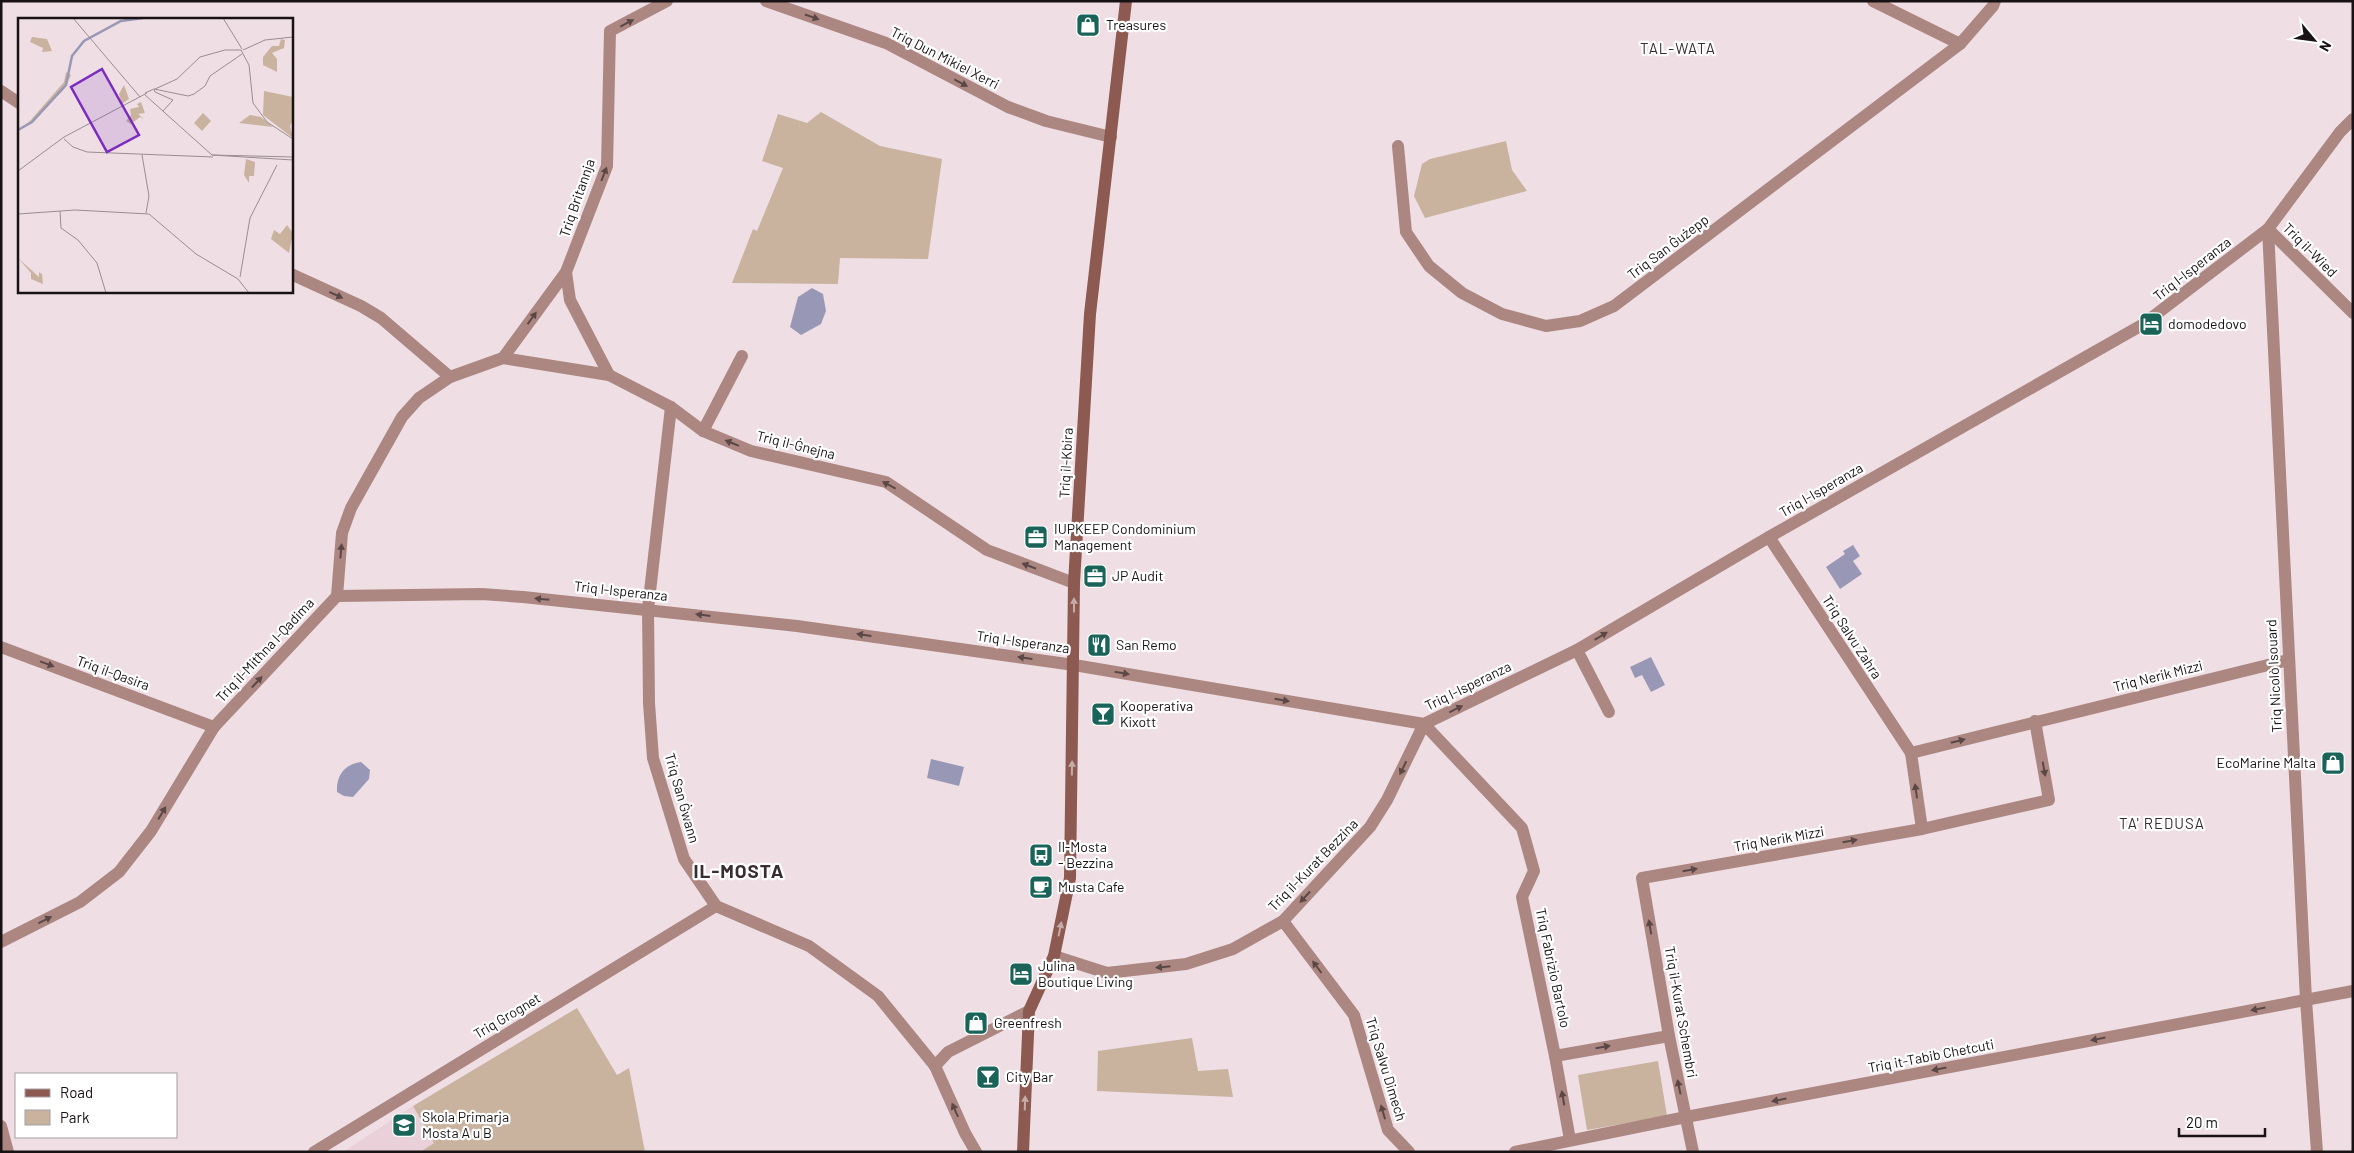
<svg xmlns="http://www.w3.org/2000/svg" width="2354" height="1153" viewBox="0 0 2354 1153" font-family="Barlow,sans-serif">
	<rect width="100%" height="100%" fill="#efdfe5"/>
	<polygon fill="#e9d0d9" points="413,1106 434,1143 420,1152 343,1152"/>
	<g fill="#c9b29e">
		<polygon points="821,112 880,146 942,159 928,259 840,258 838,284 732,283 753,229 757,231 783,168 762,161 778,114 807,123"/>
		<polygon points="1506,141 1512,170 1527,191 1425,218 1414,196 1422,164 1430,159"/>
		<polygon points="577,1008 617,1075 629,1068 645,1152 420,1152 434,1143 413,1106"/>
		<polygon points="1192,1038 1198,1071 1228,1069 1233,1097 1097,1091 1098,1051"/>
		<polygon points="1658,1061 1667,1116 1587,1130 1578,1075"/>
	</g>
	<g fill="#9898b6">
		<polygon points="812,288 823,294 826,311 821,324 801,335 790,327 798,297"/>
		<polygon points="1853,545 1860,556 1853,561 1862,574 1840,589 1826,567 1845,554 1843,551"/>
		<polygon points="1651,657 1665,685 1651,692 1642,675 1635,678 1630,667"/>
		<polygon points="931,759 964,767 959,786 927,778"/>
		<path d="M361 762 370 770 369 779 353 797 344 796 337 792C336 775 345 764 361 762Z"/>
	</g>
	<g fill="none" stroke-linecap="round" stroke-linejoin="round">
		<g stroke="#ac8781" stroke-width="12">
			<polyline points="766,1 886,43 1008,107 1046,121 1111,137"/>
			<polyline points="1873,1 1960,44"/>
			<polyline points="1,91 19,103"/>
			<polyline points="1398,146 1406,232 1429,266 1462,293 1502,314 1546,326 1580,321 1614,306 1960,44 1993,6 1995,1"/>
			<polyline points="2268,229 2306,1000 2317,1152"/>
			<polyline points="2268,229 2353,313"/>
			<polyline points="566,272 570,300 609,375"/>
			<polyline points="291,274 361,306 381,318 450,377"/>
			<polyline points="503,358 566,272 607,166 610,31 667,1"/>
			<polyline points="671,407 648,609 649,703 653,758 684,859 716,906 809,946 878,996 935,1066 965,1133 976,1152"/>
			<polyline points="703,431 742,356"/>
			<polyline points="1769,537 1911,753 1922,829"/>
			<polyline points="337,596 482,594 523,597 797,626 1074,665 1424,724 1577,650 1769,537 2142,325 2268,229 2340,132 2353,119"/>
			<polyline points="1,647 214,727"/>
			<polyline points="1577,650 1609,712"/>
			<polyline points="1911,753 2288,660"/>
			<polyline points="1283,921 1354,1015 1388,1130 1409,1152"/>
			<polyline points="1,942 80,902 119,872 151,831 214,727 337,596 342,533 351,508 402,417 419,398 450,377 503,358 609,375 671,407 703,431 751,451 886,482 987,550 1074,583"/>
			<polyline points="1054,956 1107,973 1186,964 1233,949 1283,921 1370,827 1387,800 1424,724 1522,828 1534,871 1522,897 1555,1056 1570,1140"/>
			<polyline points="1555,1056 1669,1036"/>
			<polyline points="935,1066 948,1052 1029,1011"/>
			<polyline points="1,1126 8,1152"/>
			<polyline points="314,1152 716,906"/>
			<polyline points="1515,1152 1686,1117 2353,991"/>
			<polyline points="1693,1152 1669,1036 1642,878 1922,829 2049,800 2035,721"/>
		</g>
		<polyline stroke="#8d5a52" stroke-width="12" points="1023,1152 1029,1011 1054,956 1070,878 1074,583 1090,314 1126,1"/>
	</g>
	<defs><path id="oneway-solid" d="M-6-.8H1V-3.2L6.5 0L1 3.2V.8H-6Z" transform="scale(1.25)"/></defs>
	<g fill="#5b4745">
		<use href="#oneway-solid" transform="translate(812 17) rotate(19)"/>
		<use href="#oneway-solid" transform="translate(627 23) rotate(-28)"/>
		<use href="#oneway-solid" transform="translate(961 83) rotate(28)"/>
		<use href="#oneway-solid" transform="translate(604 174) rotate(-69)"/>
		<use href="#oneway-solid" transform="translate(336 295) rotate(25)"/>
		<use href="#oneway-solid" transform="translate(532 318) rotate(-54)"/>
		<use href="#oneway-solid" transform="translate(732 443) rotate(-158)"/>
		<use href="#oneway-solid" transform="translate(889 485) rotate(-152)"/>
		<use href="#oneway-solid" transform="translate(341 551) rotate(-85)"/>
		<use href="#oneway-solid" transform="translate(1029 566) rotate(-159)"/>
		<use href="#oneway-solid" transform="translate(542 599) rotate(-175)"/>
		<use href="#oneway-solid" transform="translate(703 615) rotate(-173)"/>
		<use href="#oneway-solid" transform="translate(864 635) rotate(-172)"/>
		<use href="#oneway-solid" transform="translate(1601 636) rotate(-31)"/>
		<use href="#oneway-solid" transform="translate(1025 658) rotate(-172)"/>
		<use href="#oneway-solid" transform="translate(47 664) rotate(20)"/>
		<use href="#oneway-solid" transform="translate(1122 673) rotate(10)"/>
		<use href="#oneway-solid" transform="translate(257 682) rotate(-47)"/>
		<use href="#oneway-solid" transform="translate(1282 700) rotate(10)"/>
		<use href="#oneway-solid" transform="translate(1456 709) rotate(-26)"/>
		<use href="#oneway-solid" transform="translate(1958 741) rotate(-14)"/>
		<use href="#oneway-solid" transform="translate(1403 768) rotate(116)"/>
		<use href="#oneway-solid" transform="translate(2044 769) rotate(80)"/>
		<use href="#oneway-solid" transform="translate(1916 791) rotate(-98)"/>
		<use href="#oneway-solid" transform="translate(162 813) rotate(-59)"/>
		<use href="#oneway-solid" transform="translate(1850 841) rotate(-10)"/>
		<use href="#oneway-solid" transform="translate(1690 870) rotate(-10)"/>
		<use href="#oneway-solid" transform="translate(1305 897) rotate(133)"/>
		<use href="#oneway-solid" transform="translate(45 920) rotate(-27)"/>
		<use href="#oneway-solid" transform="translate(1650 927) rotate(-99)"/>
		<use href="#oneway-solid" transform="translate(1163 967) rotate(174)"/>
		<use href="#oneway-solid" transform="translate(1317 967) rotate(-127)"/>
		<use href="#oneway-solid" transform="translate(2258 1009) rotate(169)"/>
		<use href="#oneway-solid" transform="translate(2098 1039) rotate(169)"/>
		<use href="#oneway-solid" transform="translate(1603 1047) rotate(-10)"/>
		<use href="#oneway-solid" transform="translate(1939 1069) rotate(169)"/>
		<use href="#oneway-solid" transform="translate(1679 1087) rotate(-102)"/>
		<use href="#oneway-solid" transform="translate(1563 1098) rotate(-100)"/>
		<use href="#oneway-solid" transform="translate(1779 1100) rotate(169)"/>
		<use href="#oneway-solid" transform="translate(955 1110) rotate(-114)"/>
		<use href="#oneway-solid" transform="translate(1383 1112) rotate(-106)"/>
	</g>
	<g fill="#c6aca8">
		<use href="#oneway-solid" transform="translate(1074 605) rotate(-90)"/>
		<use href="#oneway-solid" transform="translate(1072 768) rotate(-89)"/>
		<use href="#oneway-solid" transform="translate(1060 929) rotate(-78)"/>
		<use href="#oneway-solid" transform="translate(1025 1103) rotate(-88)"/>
	</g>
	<defs>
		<g id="shop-square" transform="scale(1.25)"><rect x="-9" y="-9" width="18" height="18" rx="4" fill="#1a6358" stroke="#fff"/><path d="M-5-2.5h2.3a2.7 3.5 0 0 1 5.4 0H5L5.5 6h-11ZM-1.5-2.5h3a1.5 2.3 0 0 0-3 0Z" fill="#fff"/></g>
		<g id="hotel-square" transform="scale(1.25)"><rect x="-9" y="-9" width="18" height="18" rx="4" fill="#1a6358" stroke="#fff"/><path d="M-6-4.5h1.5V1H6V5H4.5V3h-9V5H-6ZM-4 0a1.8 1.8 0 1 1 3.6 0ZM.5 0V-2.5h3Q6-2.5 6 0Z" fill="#fff"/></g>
		<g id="office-square" transform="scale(1.25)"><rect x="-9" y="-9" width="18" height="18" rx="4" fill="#1a6358" stroke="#fff"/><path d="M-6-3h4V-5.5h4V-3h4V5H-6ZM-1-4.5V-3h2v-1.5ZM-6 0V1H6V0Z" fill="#fff"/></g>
		<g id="restaurant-square" transform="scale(1.25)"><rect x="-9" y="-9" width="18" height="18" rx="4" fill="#1a6358" stroke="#fff"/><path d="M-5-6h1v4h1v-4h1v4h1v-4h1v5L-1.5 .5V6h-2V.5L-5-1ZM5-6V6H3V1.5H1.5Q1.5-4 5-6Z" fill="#fff"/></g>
		<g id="bar-square" transform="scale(1.25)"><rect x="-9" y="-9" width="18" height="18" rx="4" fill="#1a6358" stroke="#fff"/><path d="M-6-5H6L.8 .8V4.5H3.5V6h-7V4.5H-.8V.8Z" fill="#fff"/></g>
		<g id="bus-square" transform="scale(1.25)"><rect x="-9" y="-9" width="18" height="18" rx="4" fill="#1a6358" stroke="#fff"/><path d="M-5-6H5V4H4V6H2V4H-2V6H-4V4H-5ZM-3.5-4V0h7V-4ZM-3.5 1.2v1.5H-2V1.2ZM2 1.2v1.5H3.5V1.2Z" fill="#fff"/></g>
		<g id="cafe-square" transform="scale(1.25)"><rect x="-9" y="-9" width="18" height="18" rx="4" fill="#1a6358" stroke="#fff"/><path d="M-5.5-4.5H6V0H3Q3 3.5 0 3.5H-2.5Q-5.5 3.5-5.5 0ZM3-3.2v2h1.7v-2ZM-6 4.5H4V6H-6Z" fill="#fff"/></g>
		<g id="school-square" transform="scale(1.25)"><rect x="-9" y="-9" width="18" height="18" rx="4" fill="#1a6358" stroke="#fff"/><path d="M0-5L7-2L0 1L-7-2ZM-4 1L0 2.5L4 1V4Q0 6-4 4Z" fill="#fff"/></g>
	</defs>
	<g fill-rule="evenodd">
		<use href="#shop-square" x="1088" y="25"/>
		<use href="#hotel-square" x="2151" y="324"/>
		<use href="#office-square" x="1036" y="537"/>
		<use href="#office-square" x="1095" y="576"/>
		<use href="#restaurant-square" x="1099" y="645"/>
		<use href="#bar-square" x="1103" y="714"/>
		<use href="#shop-square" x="2333" y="763"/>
		<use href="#bus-square" x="1041" y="855"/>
		<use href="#cafe-square" x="1041" y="887"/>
		<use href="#hotel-square" x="1021" y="974"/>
		<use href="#shop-square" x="976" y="1023"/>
		<use href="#bar-square" x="988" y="1077"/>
		<use href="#school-square" x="404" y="1125"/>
	</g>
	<g text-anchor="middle" stroke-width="4.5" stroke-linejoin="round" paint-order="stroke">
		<g font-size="14" fill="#181214" stroke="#fff" text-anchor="start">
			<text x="1106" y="30">Treasures</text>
			<text x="2168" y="329">domodedovo</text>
			<text x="1054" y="534">IUPKEEP Condominium<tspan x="1054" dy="16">Management</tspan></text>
			<text x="1112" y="581">JP Audit</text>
			<text x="1116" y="650">San Remo</text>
			<text x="1120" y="711">Kooperativa<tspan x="1120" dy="16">Kixott</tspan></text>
			<text x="2316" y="768" text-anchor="end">EcoMarine Malta</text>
			<text x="1058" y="852">Il-Mosta<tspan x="1058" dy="16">- Bezzina</tspan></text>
			<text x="1058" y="892">Musta Cafe</text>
			<text x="1038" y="971">Julina<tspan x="1038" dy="16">Boutique Living</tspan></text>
			<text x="994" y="1028">Greenfresh</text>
			<text x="1006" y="1082">City Bar</text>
			<text x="422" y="1122">Skola Primarja<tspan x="422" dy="16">Mosta A u B</tspan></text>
		</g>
		<g font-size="14" fill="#181214" stroke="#fff">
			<text transform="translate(945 58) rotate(27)" y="5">Triq Dun Mikiel Xerri</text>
			<text transform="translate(577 198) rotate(-71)" y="5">Triq Britannja</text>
			<text transform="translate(1668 247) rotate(-37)" y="5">Triq San Ġużepp</text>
			<text transform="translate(2310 250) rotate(45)" y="5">Triq il-Wied</text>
			<text transform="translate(2192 269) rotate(-38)" y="5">Triq l-Isperanza</text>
			<text transform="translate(796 445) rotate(14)" y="5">Triq il-Ġnejna</text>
			<text transform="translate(1066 463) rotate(-87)" y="5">Triq il-Kbira</text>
			<text transform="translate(1821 490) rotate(-30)" y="5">Triq l-Isperanza</text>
			<text transform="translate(621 591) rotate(6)" y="5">Triq l-Isperanza</text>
			<text transform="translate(1852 637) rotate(57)" y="5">Triq Salvu Zahra</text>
			<text transform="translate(1023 642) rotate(8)" y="5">Triq l-Isperanza</text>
			<text transform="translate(265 650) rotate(-47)" y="5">Triq il-Mitħna l-Qadima</text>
			<text transform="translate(113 673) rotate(20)" y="5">Triq il-Qasira</text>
			<text transform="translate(2158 676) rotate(-14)" y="5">Triq Nerik Mizzi</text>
			<text transform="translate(2274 676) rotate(-93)" y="5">Triq Nicolò Isouard</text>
			<text transform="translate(1468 686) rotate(-26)" y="5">Triq l-Isperanza</text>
			<text transform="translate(682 798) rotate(74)" y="5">Triq San Ġwann</text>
			<text transform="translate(1779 839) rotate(-10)" y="5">Triq Nerik Mizzi</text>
			<text transform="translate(1313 865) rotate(-46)" y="5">Triq il-Kurat Bezzina</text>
			<text transform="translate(1553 968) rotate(78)" y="5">Triq Fabrizio Bartolo</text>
			<text transform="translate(1681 1012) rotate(80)" y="5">Triq il-Kurat Schembri</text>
			<text transform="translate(507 1016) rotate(-31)" y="5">Triq Grognet</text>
			<text transform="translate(1931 1056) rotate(-11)" y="5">Triq it-Tabib Chetcuti</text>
			<text transform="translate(1386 1069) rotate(73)" y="5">Triq Salvu Dimech</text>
		</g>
		<g font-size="15" letter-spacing="1" fill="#392d31" stroke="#fff">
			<text x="1678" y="54">TAL-WATA</text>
			<text x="2162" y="829">TA' REDUSA</text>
		</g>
		<g font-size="19" font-weight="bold" letter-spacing="1" fill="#392d31" stroke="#fff">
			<text x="739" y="878">IL-MOSTA</text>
		</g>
	</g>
	<g transform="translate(18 18)">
		<rect width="275" height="275" fill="#efdfe5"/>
		<path d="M14 19 29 21 34 33 24 34 25 30 12 24ZM263 21 267 22 266 30 254 35 259 41V54L245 47V39L254 28H261ZM48 54 53 57 47 70 13 105 0 112 11 104 46 64ZM106 67 111 81 104 86 101 76ZM246 73 275 79V102L272 108 275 120 245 97ZM123 84 127 95 120 96 126 101 122 99 113 106 108 103 113 97 112 91 121 89 119 86ZM185 95 193 103 184 113 176 105ZM232 97 243 99 255 109 221 105ZM228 141 237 144 236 158H231V165L226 157ZM269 207 275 215 271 235 253 221 256 212 262 216ZM0 240 21 259V254L24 256 25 266 13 261V255Z" fill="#c9b29e"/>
		<path fill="none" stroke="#9898b6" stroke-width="2.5" d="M0 112 14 104 48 67 54 38 66 23 103 3 125 0"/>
		<path fill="none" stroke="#998d91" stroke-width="1" d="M55 0 122 79M205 0 224 31M223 32 231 47 235 85 249 104 275 121M225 32 247 22 275 19M136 71 170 78 176 76 187 68 192 58 224 36M137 71 159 61 182 39 207 32H223M127 75 136 71 137 74 155 82 145 93M127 77 194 137M46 119 129 75M46 121 55 129 69 134 195 139M124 137 131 178 128 195M275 139 194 137 275 142M0 153 46 119M42 193 43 210 60 222 79 245 88 275M0 196 57 192 131 196 178 236 220 261 231 275M222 259 232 200 259 147"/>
		<path fill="#7b2cbf" fill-opacity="0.15" stroke="#7b2cbf" stroke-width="2.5" d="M84 51 121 117 89 134 53 69Z"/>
		<rect width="275" height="275" fill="none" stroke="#181214" stroke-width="2.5"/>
	</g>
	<rect width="2354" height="1153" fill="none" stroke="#181214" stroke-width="5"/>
	<rect x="15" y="1073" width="162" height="65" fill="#ffffff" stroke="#a3a0a1"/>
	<rect x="25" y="1089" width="25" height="8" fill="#8d5a52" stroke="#a3a0a1"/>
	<text x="60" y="1098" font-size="15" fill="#181214">Road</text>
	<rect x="25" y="1110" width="25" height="15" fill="#c9b29e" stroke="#a3a0a1"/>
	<text x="60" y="1123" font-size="15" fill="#181214">Park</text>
	<g transform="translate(2314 40) rotate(119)" stroke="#ffffff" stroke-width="4" paint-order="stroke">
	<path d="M0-4L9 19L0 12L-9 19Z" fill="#181214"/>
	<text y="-8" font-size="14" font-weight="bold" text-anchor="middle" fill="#181214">N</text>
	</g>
	<path d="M2179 1128v8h86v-8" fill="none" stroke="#181214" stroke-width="2.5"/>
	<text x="2186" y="1128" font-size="15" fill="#181214" stroke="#ffffff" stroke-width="4" paint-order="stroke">20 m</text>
</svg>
